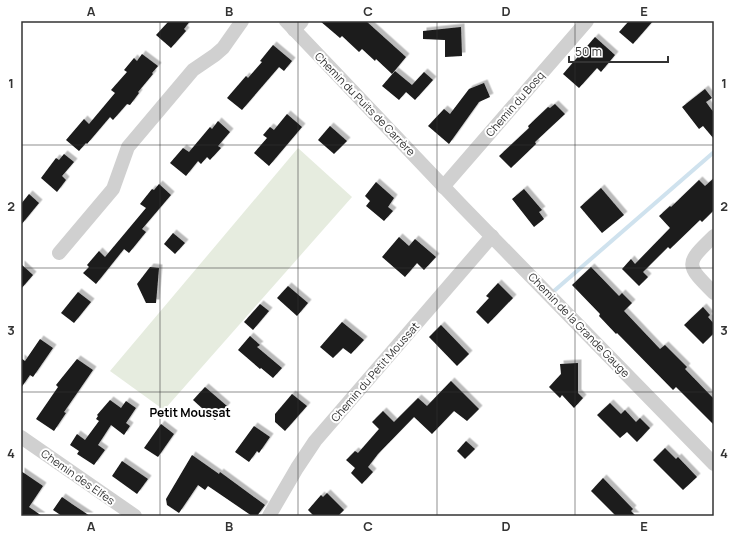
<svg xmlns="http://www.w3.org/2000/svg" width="735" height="537" viewBox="0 0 735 537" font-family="Manrope,sans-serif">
	<defs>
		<filter id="shadow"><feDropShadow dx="3.5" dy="-3.5" stdDeviation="0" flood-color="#0004"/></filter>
	</defs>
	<rect width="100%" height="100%" fill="#fff"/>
	<polygon fill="#e6ecdf" points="298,148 352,197 164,410 110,371"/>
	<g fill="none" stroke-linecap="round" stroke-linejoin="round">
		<polyline stroke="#cfe2ee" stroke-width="4" points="554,291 714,152"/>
	</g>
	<g fill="#1a1a1a" filter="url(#shadow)">
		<polygon points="169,21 190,21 184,29 186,31 171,48 156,35"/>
		<polygon points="320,21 366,21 406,57 392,74 376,59 375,61 362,49 359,52 342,36 340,38"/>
		<polygon points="629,21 653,21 633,44 619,32"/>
		<polygon points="461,27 462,56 445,57 445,40 423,39 423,31"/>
		<polygon points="595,37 615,55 601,72 597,68 579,88 563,74"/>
		<polygon points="273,45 292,61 284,71 279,67 242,110 227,98 246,76 248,78 262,62 260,61"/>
		<polygon points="142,54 158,66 152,73 153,74 138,92 139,93 130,105 127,104 113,120 110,117 87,144 86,143 79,151 66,140 84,119 89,124 115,93 111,90 127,72 124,70 134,58 137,61"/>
		<polygon points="395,71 412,85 424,72 433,80 415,100 406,92 399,100 382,86"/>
		<polygon points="484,83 490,97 479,102 449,144 428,126 444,109 450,114 469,89"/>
		<polygon points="705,89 712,98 706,102 714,113 714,139 703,126 699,129 682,107"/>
		<polygon points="555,104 565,114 535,142 536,144 511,168 499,156 529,128 528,126 548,107 550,108"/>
		<polygon points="287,114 302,127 269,166 254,153 267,138 263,135 270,127 274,130"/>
		<polygon points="218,121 230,132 218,146 221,148 210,160 207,157 201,164 198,161 186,176 170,163 183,148 189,152 210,127 212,129"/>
		<polygon points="330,126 347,141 334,154 318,140"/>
		<polygon points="64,154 74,162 62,176 66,180 57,192 41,178 56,158 59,160"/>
		<polygon points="714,178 714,210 702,222 700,220 670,249 668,247 643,272 648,277 639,286 622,269 631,259 635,264 670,228 659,216 670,206 671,207 699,180 705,186"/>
		<polygon points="376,182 394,198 388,207 393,211 384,221 366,206 370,201 365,196"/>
		<polygon points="159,184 171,195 142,229 146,232 129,253 124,249 96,284 83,273 89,267 87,265 99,251 105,257 146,208 140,204 152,189 154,190"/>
		<polygon points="601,188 624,215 602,233 580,207"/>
		<polygon points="524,189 542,210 539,212 544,219 534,227 512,199"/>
		<polygon points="29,194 39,203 21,225 21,204"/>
		<polygon points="173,233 185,243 175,254 164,244"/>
		<polygon points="399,237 409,246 415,239 436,257 424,270 417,263 405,277 382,257"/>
		<polygon points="21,264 33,275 21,289"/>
		<polygon points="150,267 159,268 156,303 146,303 137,284"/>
		<polygon points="591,267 619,296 622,293 632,303 624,311 660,349 665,345 687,367 685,369 714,399 714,425 676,387 673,390 617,333 616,334 599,316 600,314 572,285"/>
		<polygon points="498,283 513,298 488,324 476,312 489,298 486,296"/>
		<polygon points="288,286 308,303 297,316 277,298"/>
		<polygon points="78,292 91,302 74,323 61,313"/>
		<polygon points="260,304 269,311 253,330 244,322"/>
		<polygon points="703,307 710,315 708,317 714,324 714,333 703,344 684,325"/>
		<polygon points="342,322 364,340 351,354 343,348 333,358 320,347"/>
		<polygon points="441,325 469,354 457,366 429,337"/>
		<polygon points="250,336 260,345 257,347 282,368 273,378 261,368 260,369 238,350"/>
		<polygon points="40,339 53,348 33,377 30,375 21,388 21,358 25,361"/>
		<polygon points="77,359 93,370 64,412 66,413 54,431 36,419 58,387 56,385"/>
		<polygon points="578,363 578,393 583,398 574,408 562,395 560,398 549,387 561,374 560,364"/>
		<polygon points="451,381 479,409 467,421 454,411 432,434 414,417 378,454 368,467 373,472 362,484 351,473 355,468 346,460 355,451 358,453 379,429 372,422 383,411 394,422 418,398 427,406"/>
		<polygon points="205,387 227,406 215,420 193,400"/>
		<polygon points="292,394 307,406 285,431 275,422 275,414"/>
		<polygon points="110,400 121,408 126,401 136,408 126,423 130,426 124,435 111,425 98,445 105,450 94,465 77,454 79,451 70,445 77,434 85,440 99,421 96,419 98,416 97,415"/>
		<polygon points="610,403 621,414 625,410 636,422 640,418 650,428 637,442 627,432 620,438 597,415"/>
		<polygon points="161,424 174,434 158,457 144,448"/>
		<polygon points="254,426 270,437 259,453 257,451 249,462 235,452"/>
		<polygon points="466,441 475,449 465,459 457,451"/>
		<polygon points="665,448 676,459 678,457 697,477 683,490 653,460"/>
		<polygon points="192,455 219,474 220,472 265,505 257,516 252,516 208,486 205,490 198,485 179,513 167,505 166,499"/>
		<polygon points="122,461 148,479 137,494 112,476"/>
		<polygon points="21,471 43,486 29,507 42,516 21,516"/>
		<polygon points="603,478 633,509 631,511 636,516 616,516 591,491"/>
		<polygon points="327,493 344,510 338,516 314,516 308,510 321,495 323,497"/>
		<polygon points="62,497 72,504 90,516 62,516 53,510"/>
	</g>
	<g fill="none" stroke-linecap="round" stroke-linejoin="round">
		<g stroke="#d0d0d0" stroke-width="14">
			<polyline points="286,21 462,206 714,464"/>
			<polyline points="294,30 302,21"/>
			<polyline points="443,187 587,21"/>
			<path d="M714 236C685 264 685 264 714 293"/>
			<polyline points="59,253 113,189 128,147 193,70 215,55 223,48 242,21"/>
			<polyline points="21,437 135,516"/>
			<polyline points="269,516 297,468 315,441 492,236"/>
		</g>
	</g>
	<path fill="none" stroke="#333" stroke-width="1" stroke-opacity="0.55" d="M160 21V516M298 21V516M437 21V516M575 21V516M21 145H714M21 268H714M21 392H714"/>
	<g text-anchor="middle" stroke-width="4" stroke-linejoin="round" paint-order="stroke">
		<g font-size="11" fill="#333" stroke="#fff">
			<text transform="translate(365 104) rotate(46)" y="4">Chemin du Puits de Carrère</text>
			<text transform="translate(515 104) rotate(-49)" y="4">Chemin du Bosq</text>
			<text transform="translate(579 325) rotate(46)" y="4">Chemin de la Grande Gauge</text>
			<text transform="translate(375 372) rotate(-49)" y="4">Chemin du Petit Moussat</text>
			<text transform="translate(78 477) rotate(35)" y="4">Chemin des Elfes</text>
		</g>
		<g font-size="12" font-weight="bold" fill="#000" stroke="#fff">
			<text x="190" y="417">Petit Moussat</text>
		</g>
	</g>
	<rect width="735" height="537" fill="none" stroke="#ffffff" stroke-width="44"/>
	<path d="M569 56v6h99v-6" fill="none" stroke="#333333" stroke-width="2"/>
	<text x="575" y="56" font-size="12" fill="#333333" stroke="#ffffff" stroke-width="3" paint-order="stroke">50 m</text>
	<rect x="22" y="22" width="691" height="493" fill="none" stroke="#333" stroke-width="1.5"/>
	<g font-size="13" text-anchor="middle" font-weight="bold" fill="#333">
		<text x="91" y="16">A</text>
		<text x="229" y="16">B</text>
		<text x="368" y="16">C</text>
		<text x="506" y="16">D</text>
		<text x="644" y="16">E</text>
		<text x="11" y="88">1</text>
		<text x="724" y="88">1</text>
		<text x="11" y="211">2</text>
		<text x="724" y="211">2</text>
		<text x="11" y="335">3</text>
		<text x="724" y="335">3</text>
		<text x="11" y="458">4</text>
		<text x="724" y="458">4</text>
		<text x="91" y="531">A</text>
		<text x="229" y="531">B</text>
		<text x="368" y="531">C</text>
		<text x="506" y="531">D</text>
		<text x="644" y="531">E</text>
	</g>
</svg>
